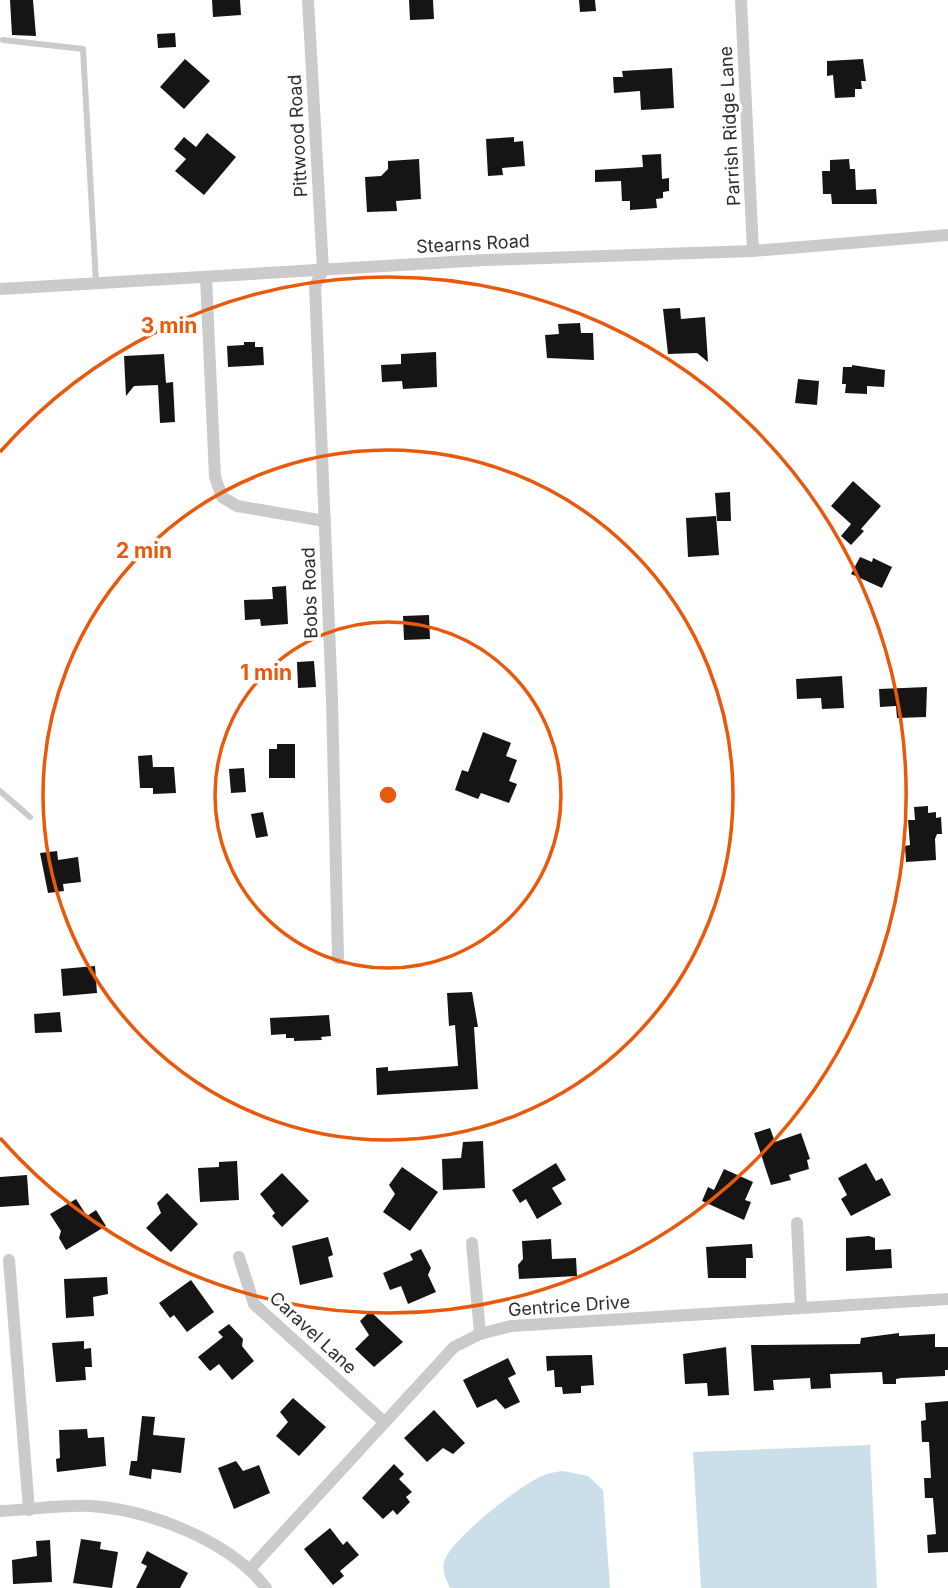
<svg xmlns="http://www.w3.org/2000/svg" width="948" height="1588" viewBox="0 0 948 1588" font-family="Inter,sans-serif">
	<rect width="100%" height="100%" fill="#fff"/>
	<g fill="#cadfe9">
		<polygon points="870,1445 877,1588 701,1588 693,1452"/>
		<path d="M563 1471 588 1476 603 1490 610 1588H450C446 1579 442 1572 444 1562 450 1540 520 1485 542 1476 548 1473 556 1472 563 1471Z"/>
	</g>
	<g fill="#151515">
		<polygon points="10,0 33,0 36,36 12,35"/>
		<polygon points="212,0 240,0 241,15 213,17"/>
		<polygon points="409,0 433,0 434,19 410,20"/>
		<polygon points="579,0 595,0 596,11 580,12"/>
		<polygon points="175,33 176,47 158,48 157,34"/>
		<polygon points="185,59 210,81 184,109 160,87"/>
		<polygon points="863,59 866,81 861,81 862,89 855,89 855,97 835,98 833,75 827,76 827,61"/>
		<polygon points="672,68 674,108 641,110 640,91 614,93 613,77 623,77 622,71"/>
		<polygon points="207,133 236,157 204,195 175,171 186,159 174,149 184,137 196,147"/>
		<polygon points="514,137 514,142 523,141 525,166 502,168 503,175 488,176 486,139"/>
		<polygon points="661,154 662,179 669,178 669,191 663,192 663,198 656,199 657,208 630,210 630,201 622,201 621,181 595,182 595,170 643,167 642,155"/>
		<polygon points="419,159 421,199 396,201 397,211 367,212 365,177 381,176 388,169 388,161"/>
		<polygon points="849,159 850,169 855,169 856,190 876,189 877,204 832,204 831,194 823,194 822,171 830,171 830,160"/>
		<polygon points="680,308 681,319 705,317 708,362 697,353 668,354 663,309"/>
		<polygon points="580,323 581,333 593,333 594,360 547,358 545,335 559,334 558,324"/>
		<polygon points="244,342 255,342 255,347 263,347 264,365 228,367 227,346 244,345"/>
		<polygon points="436,352 437,387 403,389 402,381 382,382 381,365 401,364 401,354"/>
		<polygon points="164,354 166,383 173,382 175,422 160,423 158,385 134,386 126,396 124,356"/>
		<polygon points="852,365 885,370 884,387 867,386 867,394 845,393 846,384 842,384 843,367 852,367"/>
		<polygon points="798,379 819,381 817,405 795,403"/>
		<polygon points="853,481 881,506 861,529 864,531 851,545 841,536 851,524 831,506"/>
		<polygon points="730,492 731,521 717,521 715,493"/>
		<polygon points="716,516 719,555 688,557 686,518"/>
		<polygon points="860,557 872,562 873,558 892,567 882,588 851,574"/>
		<polygon points="286,586 288,624 261,626 260,619 245,620 244,600 273,599 272,587"/>
		<polygon points="429,615 430,639 404,640 403,616"/>
		<polygon points="314,661 316,687 298,688 297,662"/>
		<polygon points="842,676 844,708 822,709 821,698 797,699 796,679"/>
		<polygon points="927,687 926,717 897,718 896,706 880,707 879,689"/>
		<polygon points="483,732 511,743 506,756 517,760 509,781 517,784 509,803 481,793 478,799 455,790 462,770 468,772"/>
		<polygon points="277,744 295,744 295,778 269,778 269,749 277,749"/>
		<polygon points="152,755 153,767 174,767 176,793 153,794 153,788 140,788 138,756"/>
		<polygon points="244,768 246,792 231,793 229,769"/>
		<polygon points="928,806 928,813 936,812 936,818 941,817 942,834 937,834 935,839 936,860 906,862 905,846 910,845 908,820 915,820 914,807"/>
		<polygon points="263,812 268,836 256,838 251,814"/>
		<polygon points="57,851 58,860 78,857 81,882 63,884 64,891 48,893 40,853"/>
		<polygon points="95,966 97,993 63,996 61,969"/>
		<polygon points="472,992 478,1027 474,1027 478,1089 377,1095 376,1068 388,1067 388,1071 458,1066 455,1025 449,1026 447,993"/>
		<polygon points="60,1012 62,1032 35,1033 34,1014"/>
		<polygon points="329,1015 331,1036 321,1037 322,1040 294,1041 294,1038 286,1038 286,1034 271,1035 270,1018"/>
		<polygon points="770,1128 775,1142 801,1133 810,1159 807,1160 809,1169 789,1175 791,1180 771,1185 754,1133"/>
		<polygon points="483,1141 485,1188 443,1190 442,1159 461,1158 463,1142"/>
		<polygon points="237,1161 239,1200 200,1202 198,1168 219,1167 219,1162"/>
		<polygon points="556,1163 566,1180 552,1188 562,1204 537,1219 526,1199 520,1203 512,1190"/>
		<polygon points="866,1163 876,1181 882,1178 891,1195 851,1216 841,1199 847,1195 838,1178"/>
		<polygon points="402,1167 438,1192 410,1231 383,1212 395,1194 389,1185"/>
		<polygon points="724,1169 753,1182 745,1200 751,1202 744,1220 702,1201 708,1187 714,1190"/>
		<polygon points="282,1173 309,1201 282,1227 272,1216 275,1213 260,1194"/>
		<polygon points="27,1175 29,1205 0,1207 0,1177"/>
		<polygon points="167,1193 198,1224 171,1252 146,1228 161,1213 157,1203"/>
		<polygon points="76,1199 87,1216 96,1210 106,1226 66,1250 59,1238 61,1231 50,1214"/>
		<polygon points="869,1236 875,1238 875,1250 891,1249 892,1268 846,1271 846,1238"/>
		<polygon points="328,1237 333,1255 328,1257 333,1277 300,1285 292,1246"/>
		<polygon points="551,1239 552,1259 576,1258 577,1276 519,1279 518,1265 523,1259 522,1241"/>
		<polygon points="752,1244 753,1258 746,1258 746,1278 708,1278 706,1247"/>
		<polygon points="421,1249 431,1268 428,1275 436,1292 408,1304 401,1286 390,1290 383,1273 413,1260 410,1254"/>
		<polygon points="107,1277 108,1294 93,1297 94,1316 66,1318 64,1279"/>
		<polygon points="191,1280 214,1312 187,1332 174,1315 170,1318 159,1303"/>
		<polygon points="370,1311 403,1342 374,1367 355,1349 369,1335 360,1321"/>
		<polygon points="229,1324 243,1339 242,1346 254,1361 232,1380 219,1364 210,1371 198,1357 223,1337 218,1332"/>
		<polygon points="899,1333 899,1336 935,1334 935,1347 948,1347 948,1370 945,1370 945,1376 901,1378 896,1379 896,1384 883,1384 882,1372 830,1374 831,1388 811,1389 810,1378 773,1380 774,1390 754,1391 751,1345 860,1344 861,1338"/>
		<polygon points="84,1341 84,1349 91,1348 92,1367 85,1367 86,1380 56,1382 52,1343"/>
		<polygon points="726,1347 729,1395 708,1396 707,1383 685,1384 683,1354"/>
		<polygon points="592,1355 594,1385 581,1386 581,1393 563,1394 562,1387 555,1387 554,1370 547,1371 546,1356"/>
		<polygon points="508,1358 516,1374 508,1378 520,1402 505,1409 496,1399 477,1408 463,1380"/>
		<polygon points="293,1398 326,1427 299,1456 276,1436 288,1422 280,1412"/>
		<polygon points="948,1401 948,1552 928,1553 927,1535 936,1534 933,1498 925,1498 924,1478 931,1478 929,1442 922,1442 921,1421 926,1420 925,1403"/>
		<polygon points="434,1410 465,1443 453,1454 443,1448 427,1462 404,1438"/>
		<polygon points="142,1416 155,1417 153,1435 185,1438 181,1473 152,1469 151,1479 129,1475 131,1461 137,1461"/>
		<polygon points="87,1429 88,1438 104,1437 106,1466 57,1472 56,1459 60,1458 59,1430"/>
		<polygon points="236,1461 243,1471 259,1465 270,1493 234,1509 218,1468"/>
		<polygon points="394,1464 404,1474 399,1479 412,1492 406,1497 410,1502 397,1515 393,1510 383,1519 362,1498"/>
		<polygon points="330,1528 343,1545 347,1541 359,1555 340,1571 344,1576 333,1585 304,1549"/>
		<polygon points="81,1539 101,1542 100,1549 118,1552 112,1588 73,1583"/>
		<polygon points="50,1540 52,1582 13,1584 12,1560 37,1556 36,1541"/>
		<polygon points="147,1551 188,1573 180,1588 136,1588 147,1566 141,1563"/>
	</g>
	<g fill="none" stroke-linecap="round" stroke-linejoin="round">
		<g stroke="#cbcbcb" stroke-width="6">
			<polyline points="3,40 83,49 96,283"/>
			<polyline points="0,791 30,817"/>
		</g>
		<g stroke="#cbcbcb" stroke-width="12">
			<polyline points="308,0 323,270 315,286 332,700 338,958"/>
			<polyline points="741,0 753,251"/>
			<polyline points="206,277 215,477 222,497 237,506 325,521"/>
			<polyline points="0,289 485,260 753,251 948,235"/>
			<polyline points="797,1223 801,1308"/>
			<polyline points="472,1243 480,1334"/>
			<polyline points="239,1257 254,1304 383,1421"/>
			<polyline points="9,1260 29,1510"/>
			<path d="M0 1511C30 1510 62 1504 91 1506 150 1510 230 1541 266 1588"/>
			<polyline points="251,1568 454,1347 480,1334 511,1326 948,1299"/>
		</g>
	</g>
	<g fill="none" stroke="#e8590c" stroke-width="3.5">
		<circle cx="388" cy="795" r="173"/>
		<circle cx="388" cy="795" r="345"/>
		<path d="M0 452A518 518 0 1 1 0 1138"/>
	</g>
	<g text-anchor="middle" stroke-width="7" stroke-linejoin="round" paint-order="stroke">
		<g font-size="18" fill="#2e2e2e" stroke="#fff">
			<text transform="translate(730 126) rotate(-93)" y="6">Parrish Ridge Lane</text>
			<text transform="translate(298 136) rotate(-93)" y="6">Pittwood Road</text>
			<text transform="translate(473 244) rotate(-3)" y="6">Stearns Road</text>
			<text transform="translate(310 593) rotate(-92)" y="6">Bobs Road</text>
			<text transform="translate(569 1306) rotate(-4)" y="6">Gentrice Drive</text>
			<text transform="translate(313 1333) rotate(43)" y="6">Caravel Lane</text>
		</g>
	</g>
	<circle cx="388" cy="795" r="10" fill="#e8590c" stroke="#fff" stroke-width="3.5"/>
	<g font-size="21" text-anchor="middle" font-weight="bold" fill="#e8590c" stroke="#fff" stroke-width="7" stroke-linejoin="round" paint-order="stroke">
		<text x="169" y="333">3 min</text>
		<text x="144" y="558">2 min</text>
		<text x="266" y="680">1 min</text>
	</g>
</svg>
